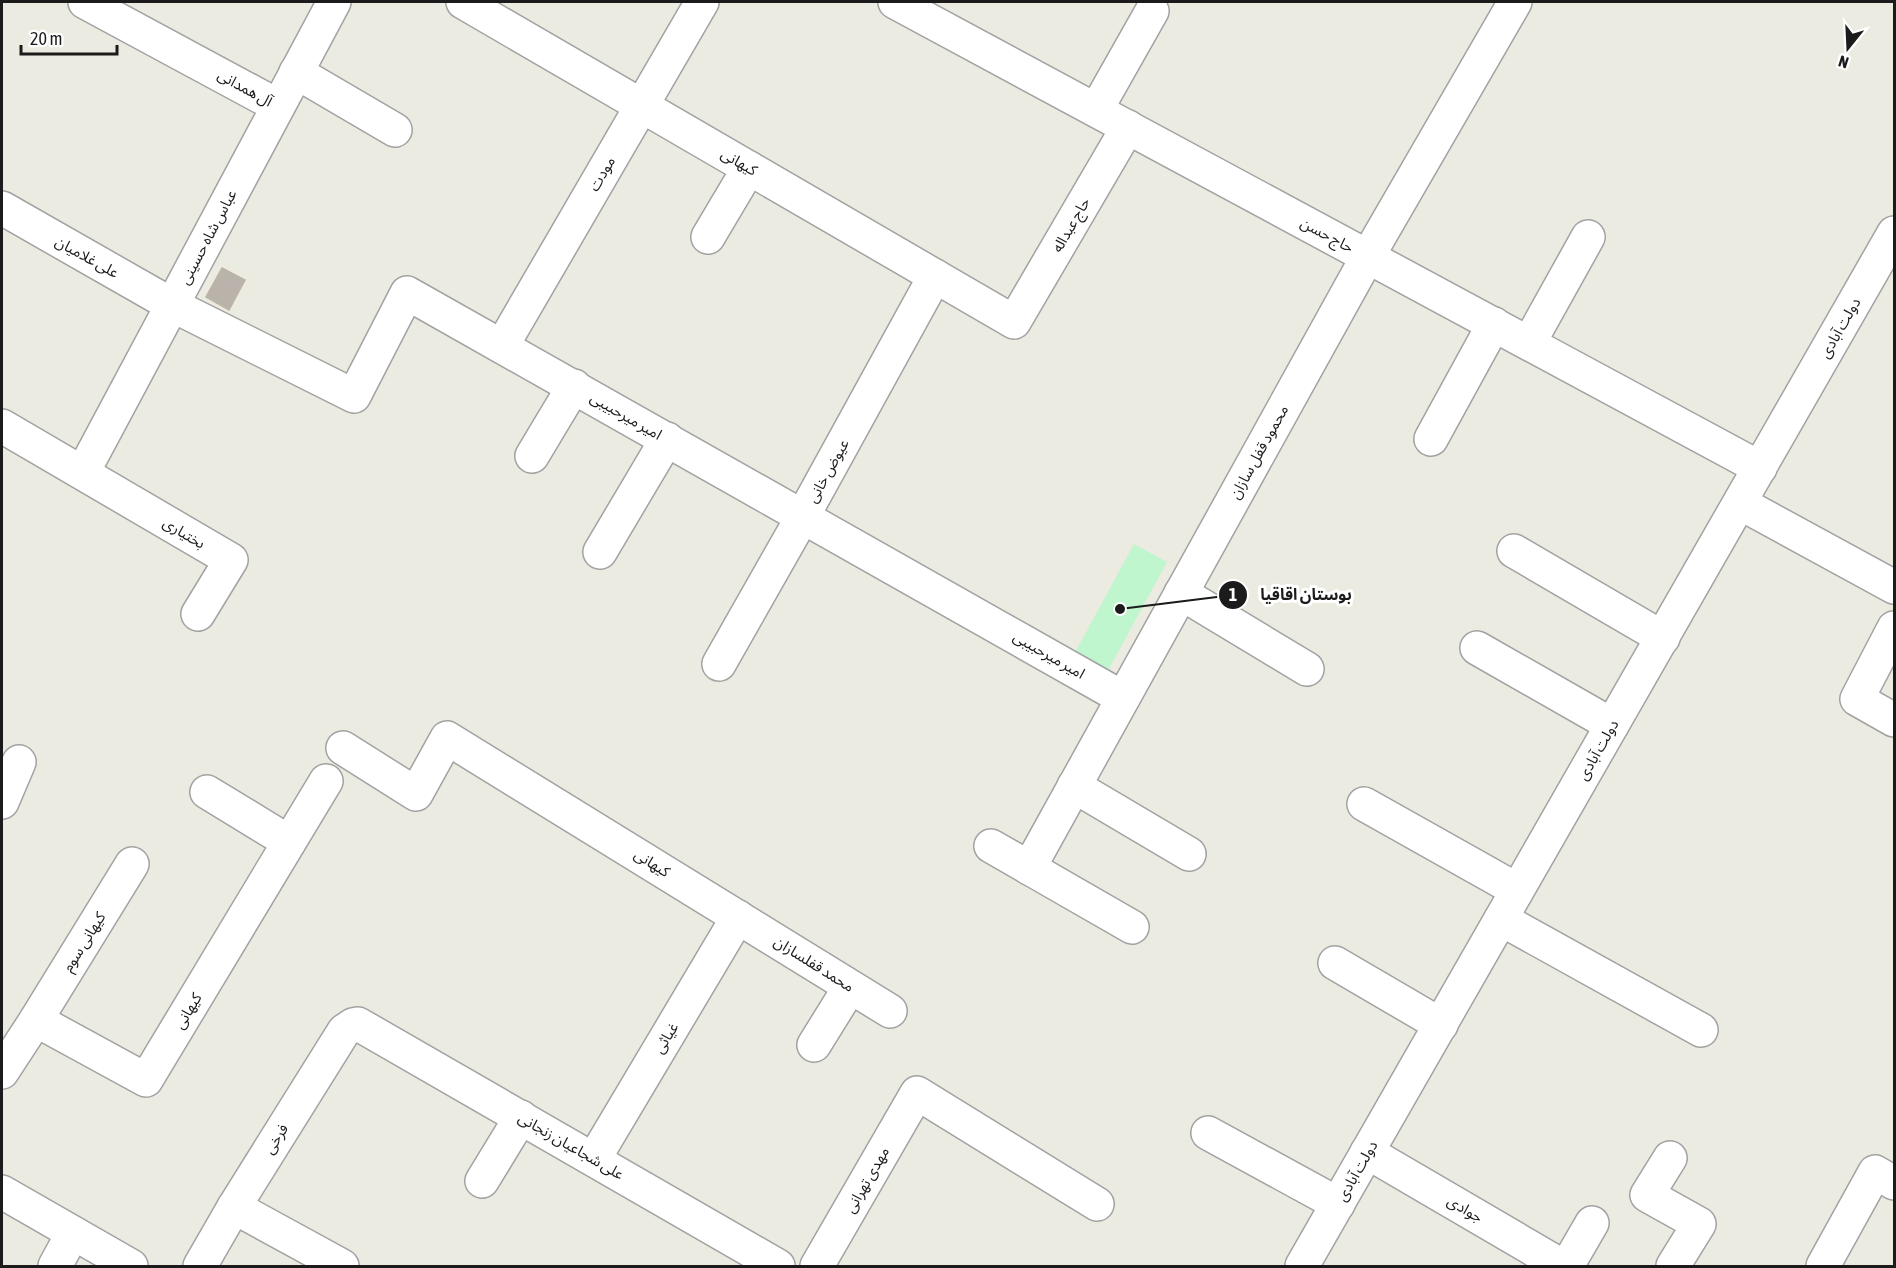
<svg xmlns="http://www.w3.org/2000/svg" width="1896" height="1268" viewBox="0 0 1896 1268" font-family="'Asap Condensed','Noto Sans Arabic',sans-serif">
	<rect width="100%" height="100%" fill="#ecebe1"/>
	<polygon fill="#bff6cd" points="1134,544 1167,562 1105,676 1073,656"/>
	<polygon fill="#b9b3ab" stroke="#bdb4a4" stroke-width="1.5" points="222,268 245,280 229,310 206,297"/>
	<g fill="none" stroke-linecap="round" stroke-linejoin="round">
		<g stroke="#a2a2a2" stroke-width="36">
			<g id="minor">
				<polyline points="85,2 278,106"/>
				<polyline points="463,2 1014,322 1128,127"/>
				<polyline points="895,2 1760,468"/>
				<polyline points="296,72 395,130"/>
				<polyline points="1096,110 1152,11"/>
				<polyline points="2,208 172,305 354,396 407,293 1123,698"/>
				<polyline points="708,237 749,168"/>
				<polyline points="1529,343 1588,237"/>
				<polyline points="502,346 702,2"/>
				<polyline points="2,426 231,560 198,614"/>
				<polyline points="1431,439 1494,324"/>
				<polyline points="532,456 574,386"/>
				<polyline points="83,472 334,2"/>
				<polyline points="1740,503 1894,587"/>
				<polyline points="1514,551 1663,638"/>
				<polyline points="600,552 667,439"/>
				<polyline points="1181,593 1307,669"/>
				<polyline points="1894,628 1857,699 1894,720"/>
				<polyline points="1477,648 1612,725"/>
				<polyline points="719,664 803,516 935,276"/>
				<polyline points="343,748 416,794 447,738 890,1011"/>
				<polyline points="1074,786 1189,854"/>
				<polyline points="207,792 289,842"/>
				<polyline points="2,802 19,762"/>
				<polyline points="1364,804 1517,890"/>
				<polyline points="991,846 1132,927"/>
				<polyline points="1029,868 1368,256 1515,2"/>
				<polyline points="1501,919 1701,1030"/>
				<polyline points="1335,963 1441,1025"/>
				<polyline points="36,1020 146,1080 326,781"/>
				<polyline points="814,1045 850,987"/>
				<polyline points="2,1072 36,1020 132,864"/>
				<polyline points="1208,1133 1338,1204"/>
				<polyline points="1367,1152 1562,1266"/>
				<polyline points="1670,1158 1647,1195 1699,1224 1673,1266"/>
				<polyline points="594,1159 738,917"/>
				<polyline points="482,1181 521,1117"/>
				<polyline points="2,1192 131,1266"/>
				<polyline points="234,1207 342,1266"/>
				<polyline points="55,1266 73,1233"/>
				<polyline points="200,1266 234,1207 344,1031 353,1025 358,1024 778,1266"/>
				<polyline points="817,1266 917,1093 1097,1204"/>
				<polyline points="1302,1266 1894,233"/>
				<polyline points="1567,1266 1592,1223"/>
				<polyline points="1823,1266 1875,1172 1894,1183"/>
			</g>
		</g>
		<use href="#minor" stroke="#fff" stroke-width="33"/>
	</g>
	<g text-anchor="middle" stroke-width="6" stroke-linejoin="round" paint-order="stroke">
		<g font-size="15" fill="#1b1b1b" stroke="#fff">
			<text transform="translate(245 88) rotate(29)" y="5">آل همدانی</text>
			<text transform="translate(739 162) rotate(30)" y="5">کیهانی</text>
			<text transform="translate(602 174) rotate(-60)" y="5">مودت</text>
			<text transform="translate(1071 225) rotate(-60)" y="5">حاج عبداله</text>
			<text transform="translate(1327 235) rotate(28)" y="5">حاج حسن</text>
			<text transform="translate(208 237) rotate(-62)" y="5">عباس شاه حسینی</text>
			<text transform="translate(87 257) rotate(29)" y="5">علی غلامیان</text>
			<text transform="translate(1840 328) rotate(-60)" y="5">دولت آبادی</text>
			<text transform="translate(626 416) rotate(30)" y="5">امیر میرحبیبی</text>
			<text transform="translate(1259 452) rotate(-61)" y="5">محمود قفل سازان</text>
			<text transform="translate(828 471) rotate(-61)" y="5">عیوض خانی</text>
			<text transform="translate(184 533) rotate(31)" y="5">بختیاری</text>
			<text transform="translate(1049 655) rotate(30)" y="5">امیر میرحبیبی</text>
			<text transform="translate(1598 750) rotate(-60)" y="5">دولت آبادی</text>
			<text transform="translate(652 863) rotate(32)" y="5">کیهانی</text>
			<text transform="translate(84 942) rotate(-58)" y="5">کیهانی سوم</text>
			<text transform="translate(814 964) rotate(32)" y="5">محمد قفلسازان</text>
			<text transform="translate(188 1011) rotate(-59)" y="5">کیهانی</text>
			<text transform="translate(666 1038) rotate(-59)" y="5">غیاثی</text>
			<text transform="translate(276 1139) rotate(-58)" y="5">فرخی</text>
			<text transform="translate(571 1146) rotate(30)" y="5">علی شجاعیان زنجانی</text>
			<text transform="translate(1357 1171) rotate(-60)" y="5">دولت آبادی</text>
			<text transform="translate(867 1180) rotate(-60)" y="5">مهدی تهرانی</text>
			<text transform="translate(1465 1209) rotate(30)" y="5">جوادی</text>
		</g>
	</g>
	<path fill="none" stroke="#1b1b1b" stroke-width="2" d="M1120 609L1233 595"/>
	<g fill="#1b1b1b" stroke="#fff" stroke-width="2">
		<circle cx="1120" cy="609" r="6"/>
		<circle cx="1233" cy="595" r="15"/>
	</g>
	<g font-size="18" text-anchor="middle" font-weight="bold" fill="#fff">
		<text x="1233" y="601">1</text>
	</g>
	<g font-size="16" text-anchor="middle" font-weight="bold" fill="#1b1b1b" stroke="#fff" stroke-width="6" stroke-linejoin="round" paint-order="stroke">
		<text x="1306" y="600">بوستان اقاقیا</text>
	</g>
	<rect width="1896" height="1268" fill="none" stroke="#1b1b1b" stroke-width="6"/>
	<g transform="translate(1848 48) rotate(198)" stroke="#ffffff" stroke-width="4.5" paint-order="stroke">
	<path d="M0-4.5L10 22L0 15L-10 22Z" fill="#1b1b1b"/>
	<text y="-9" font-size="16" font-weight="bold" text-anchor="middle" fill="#1b1b1b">N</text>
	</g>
	<path d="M21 45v9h96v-9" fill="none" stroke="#1b1b1b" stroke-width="3"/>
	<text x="30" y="45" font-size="18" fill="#1b1b1b" stroke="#ffffff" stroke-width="4.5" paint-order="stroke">20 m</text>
</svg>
